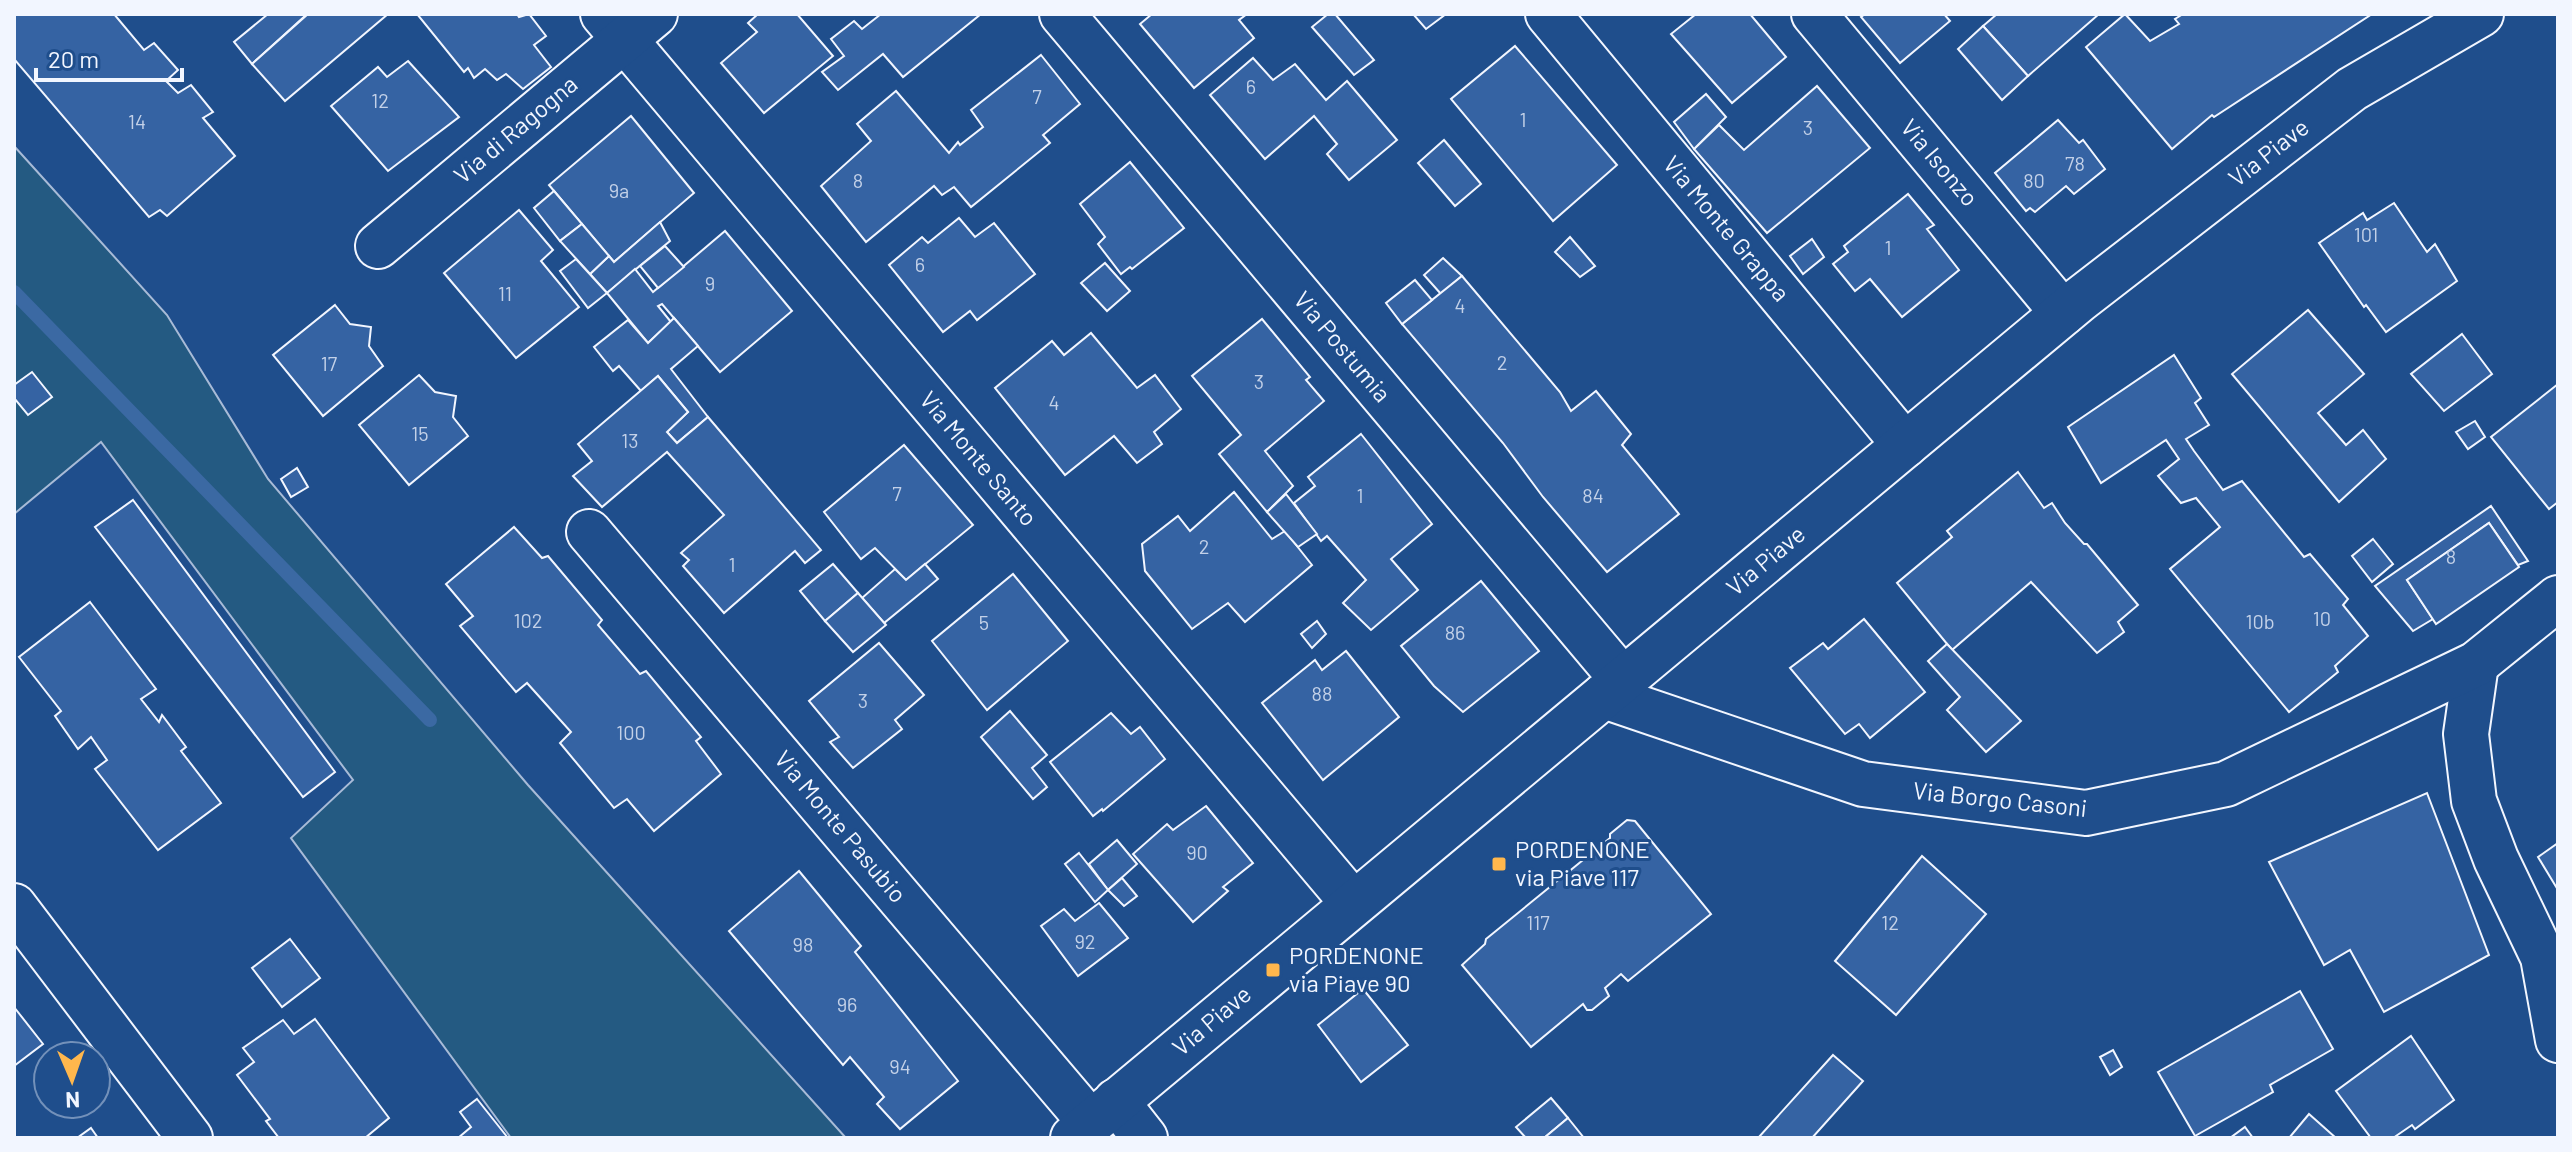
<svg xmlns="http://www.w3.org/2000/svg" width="2572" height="1152" viewBox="0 0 2572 1152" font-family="Barlow,sans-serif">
	<rect width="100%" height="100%" fill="#1f4e8c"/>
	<polygon fill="#245a82" stroke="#a8bbd7" stroke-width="2" points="14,146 167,315 268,479 528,785 846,1138 511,1138 291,838 353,780 101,442 14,514"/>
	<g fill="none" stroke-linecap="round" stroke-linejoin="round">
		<polyline stroke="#3b69a3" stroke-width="14" points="14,292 430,720"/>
	</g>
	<g fill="#3563a3" stroke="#f2f6ff" stroke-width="2">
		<polygon points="14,14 114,14 144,50 154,43 178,70 166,81 178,93 191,85 213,112 203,118 235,156 167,216 160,210 149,217 14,59"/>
		<polygon points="268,14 306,15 252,64 234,42"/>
		<polygon points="308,14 388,14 285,101 252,64"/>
		<polygon points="417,14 517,14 519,17 529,14 546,36 534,45 551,67 523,89 506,74 497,80 485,69 474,78 468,68 464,72"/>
		<polygon points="758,14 797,14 833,56 764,113 721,63 757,32 748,23"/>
		<polygon points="881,14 981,14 903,77 883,54 838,90 822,72 844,56 831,39 854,21 862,29"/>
		<polygon points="1152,14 1247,14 1239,20 1254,38 1194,88 1140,24"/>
		<polygon points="1328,14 1335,14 1374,60 1354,75 1312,27"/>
		<polygon points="1413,14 1446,14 1426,29"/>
		<polygon points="1696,14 1750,14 1786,57 1732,103 1671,34"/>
		<polygon points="1865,14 1944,14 1950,21 1900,63 1861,17"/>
		<polygon points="1997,14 2099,14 2028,76 1983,26"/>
		<polygon points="2125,14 2150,41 2179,24 2175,19 2183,14 2372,14 2214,117 2212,115 2172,149 2086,47"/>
		<polygon points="1983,26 2028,76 2002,100 1958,49"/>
		<polygon points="1515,46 1617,165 1553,221 1451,99"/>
		<polygon points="1041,55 1080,104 1043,135 1050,143 971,207 954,187 942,195 934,186 866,242 821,186 871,141 857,124 896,91 949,153 958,142 960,145 983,127 971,110"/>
		<polygon points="1253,58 1273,80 1295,64 1326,100 1347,81 1397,140 1349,180 1327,154 1337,144 1314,116 1265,159 1210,95"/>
		<polygon points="408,61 459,117 388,171 331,106 378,67 387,77"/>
		<polygon points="1817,86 1870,148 1767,233 1694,149 1719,125 1744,150"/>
		<polygon points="1706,94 1726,117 1694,149 1674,122"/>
		<polygon points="631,116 694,193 614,262 549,185"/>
		<polygon points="2058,120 2079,143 2083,140 2105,169 2074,194 2066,186 2035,212 2030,208 2026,211 1995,173"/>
		<polygon points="1444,140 1481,184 1455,206 1418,163"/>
		<polygon points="1130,162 1184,228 1132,269 1130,267 1121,274 1098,244 1105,237 1080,204"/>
		<polygon points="554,191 582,224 560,241 534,208"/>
		<polygon points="1908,194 1934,225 1927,229 1959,270 1902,317 1870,279 1855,291 1833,264 1848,252 1844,246"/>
		<polygon points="2394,203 2427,252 2435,244 2457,281 2386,332 2366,305 2364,307 2319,243 2363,213 2367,220"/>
		<polygon points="519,210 553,250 541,261 579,307 516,358 444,273"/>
		<polygon points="959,218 975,237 994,223 1035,274 977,320 970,311 943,332 889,265 922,237 928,243"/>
		<polygon points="660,222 670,241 607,293 590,274 609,256 614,262"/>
		<polygon points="582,224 609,256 590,274 560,241"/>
		<polygon points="725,231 792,311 720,372 662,304 658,306 671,322 648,343 607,293 635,269 653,292"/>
		<polygon points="1570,237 1595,266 1580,277 1555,252"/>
		<polygon points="1812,239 1824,257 1803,274 1790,256"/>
		<polygon points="665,246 684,267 658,288 640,266"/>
		<polygon points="1443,258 1462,276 1441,294 1424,275"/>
		<polygon points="576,259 607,293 588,308 560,271"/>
		<polygon points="1105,263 1130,291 1107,311 1081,283"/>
		<polygon points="1462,276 1560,392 1571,411 1596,391 1631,434 1622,445 1679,514 1607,572 1543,497 1503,443 1402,324"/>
		<polygon points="1415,280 1432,300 1402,324 1386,303"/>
		<polygon points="335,305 350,324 371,327 369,346 383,366 323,416 273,355"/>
		<polygon points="2308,310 2364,374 2318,413 2346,445 2363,430 2386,459 2339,502 2232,374"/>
		<polygon points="674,318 698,346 671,369 708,417 677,443 667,432 688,412 658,376 641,391 619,366 613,371 594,347 628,320 648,343"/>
		<polygon points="1262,319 1310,377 1306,380 1324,401 1265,451 1293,486 1267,512 1219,454 1241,435 1192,376"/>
		<polygon points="1091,333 1137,388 1155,375 1181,409 1154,432 1162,444 1137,463 1114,436 1065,475 995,388 1052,341 1064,355"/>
		<polygon points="2462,334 2492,374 2444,411 2411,374"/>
		<polygon points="2174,355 2201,398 2195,403 2209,425 2186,439 2194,451 2223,490 2242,481 2304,557 2310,554 2348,599 2343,605 2368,636 2335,666 2338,672 2289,712 2170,569 2220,527 2196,498 2181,503 2158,476 2179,459 2166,440 2101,483 2068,427"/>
		<polygon points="32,372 52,397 28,415 14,398 14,385"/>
		<polygon points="419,375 435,392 456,396 453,417 468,436 409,485 359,425"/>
		<polygon points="658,376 688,412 667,432 677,443 708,417 821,550 805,563 795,551 724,613 683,566 689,560 681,553 724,515 667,452 602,507 573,476 592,461 578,444"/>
		<polygon points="2558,384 2558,502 2549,509 2491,437"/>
		<polygon points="2475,421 2485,437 2468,449 2456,432"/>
		<polygon points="1361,434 1432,524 1391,559 1418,590 1371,630 1343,603 1366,580 1327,536 1321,541 1294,503 1315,486 1308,477"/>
		<polygon points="904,445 973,525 906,580 875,548 861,559 824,512"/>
		<polygon points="297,468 308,487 291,497 281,479"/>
		<polygon points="2018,472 2044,508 2052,503 2065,523 2084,544 2087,544 2138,605 2118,622 2124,632 2097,653 2031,582 1952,650 1897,583 1952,537 1947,531"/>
		<polygon points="1234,492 1272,539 1285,531 1312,565 1245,622 1228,603 1192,629 1145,571 1142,544 1178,516 1190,531"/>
		<polygon points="1286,494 1317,534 1298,547 1267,512"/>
		<polygon points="133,500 335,772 303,797 95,527"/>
		<polygon points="2491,506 2528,561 2518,565 2489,523 2407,580 2433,619 2413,631 2375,586"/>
		<polygon points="2489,523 2519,567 2436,624 2407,580"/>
		<polygon points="514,527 542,558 548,556 602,620 598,625 640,674 646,671 701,737 696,741 721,774 654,831 627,799 614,808 560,743 571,732 527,683 516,692 460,626 473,616 446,584"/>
		<polygon points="2373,539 2393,564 2372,582 2352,556"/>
		<polygon points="833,564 858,593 825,621 800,591"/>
		<polygon points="925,564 938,579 884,623 862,598 895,569 906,580"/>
		<polygon points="1013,574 1068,641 987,710 932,641"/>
		<polygon points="1481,581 1539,651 1463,712 1434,686 1401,646"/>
		<polygon points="858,593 886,625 853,652 825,621"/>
		<polygon points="90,602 156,689 141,699 159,722 162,715 186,747 181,751 221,803 158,850 95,769 107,760 91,737 78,749 55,716 61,711 19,657"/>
		<polygon points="1864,619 1925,692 1870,738 1859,724 1845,734 1790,668 1823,643 1828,649"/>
		<polygon points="1317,621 1326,634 1312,648 1301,634"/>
		<polygon points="879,643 924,695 895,720 902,729 853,768 830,742 839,737 809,701"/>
		<polygon points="1947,644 2021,721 1986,752 1947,710 1960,697 1928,661"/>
		<polygon points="1346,651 1399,717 1323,780 1262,703 1315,660 1322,670"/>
		<polygon points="1010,711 1047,755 1032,768 1047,787 1033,799 981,737"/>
		<polygon points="1111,713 1131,734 1140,727 1165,759 1103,811 1102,809 1093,816 1050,762"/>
		<polygon points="2427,793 2489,955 2384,1012 2350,950 2324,965 2269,862"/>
		<polygon points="1206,806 1253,863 1223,887 1228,891 1193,922 1133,854 1167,824 1173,830"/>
		<polygon points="1627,820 1635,821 1711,914 1628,981 1621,974 1605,988 1609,996 1592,1010 1587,1010 1583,1004 1531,1047 1462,965 1485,944 1486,939 1610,838 1610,834"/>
		<polygon points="1117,840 1137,864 1108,890 1089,864"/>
		<polygon points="2558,843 2558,890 2538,857"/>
		<polygon points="1079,853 1108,890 1095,902 1065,864"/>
		<polygon points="1922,856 1986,914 1896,1015 1835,961"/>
		<polygon points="799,871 861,946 855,952 958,1081 900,1129 877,1104 884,1097 850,1057 843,1065 729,931"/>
		<polygon points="1122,878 1137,896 1124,906 1108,890"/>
		<polygon points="1099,903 1128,938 1078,976 1041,926 1064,909 1075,921"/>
		<polygon points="290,939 320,978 282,1007 252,968"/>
		<polygon points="1363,989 1408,1045 1361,1082 1318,1025"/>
		<polygon points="2300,991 2333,1049 2270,1085 2273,1092 2195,1136 2158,1072"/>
		<polygon points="14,1007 43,1044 14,1066"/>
		<polygon points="315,1019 389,1118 365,1138 279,1138 266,1121 270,1119 237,1075 254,1062 243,1048 283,1020 294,1034"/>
		<polygon points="2411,1036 2454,1100 2415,1129 2412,1125 2393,1138 2371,1138 2336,1091"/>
		<polygon points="2113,1050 2122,1067 2110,1075 2100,1057"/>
		<polygon points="1833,1055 1863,1081 1812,1138 1758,1138"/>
		<polygon points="1551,1098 1568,1118 1544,1138 1526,1138 1516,1127"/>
		<polygon points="477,1099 508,1138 458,1138 471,1127 460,1112"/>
		<polygon points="2309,1114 2336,1138 2289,1138"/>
		<polygon points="1568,1118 1584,1138 1544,1138"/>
		<polygon points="2245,1127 2253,1138 2230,1138"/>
		<polygon points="91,1128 98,1138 77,1138"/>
	</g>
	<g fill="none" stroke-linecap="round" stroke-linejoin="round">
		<g stroke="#f2f6ff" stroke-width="48">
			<g id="street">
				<polyline points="603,14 1353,903"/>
				<polyline points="1062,14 1623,680"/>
				<polyline points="1548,14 1905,445"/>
				<polyline points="1814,14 2063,313"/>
				<polyline points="378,246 655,14"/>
				<polyline points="589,532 1091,1123"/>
				<polyline points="2476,664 2466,734 2474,801 2496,859 2543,957 2558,1040"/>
				<polyline points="1604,696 1863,784 2086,813 2226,784 2476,664 2558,598"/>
				<polyline points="14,906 190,1138"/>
				<polyline points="1116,1101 1145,1138"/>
			</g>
		</g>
		<g stroke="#f2f6ff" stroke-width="48">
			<polyline id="secondary" points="1073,1138 2079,300 2352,89 2481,14"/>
		</g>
		<use href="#street" stroke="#1f4e8c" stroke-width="44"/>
		<use href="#secondary" stroke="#1f4e8c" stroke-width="44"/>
	</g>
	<g fill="#ffb74d" stroke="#1f4e8c" stroke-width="3">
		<rect x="1491" y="856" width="16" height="16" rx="4"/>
		<rect x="1265" y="962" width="16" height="16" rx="4"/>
	</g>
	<g text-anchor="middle" stroke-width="6" stroke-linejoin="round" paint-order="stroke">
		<g font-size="20" fill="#c3d1e8">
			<text x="1251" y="94">6</text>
			<text x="1037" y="104">7</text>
			<text x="380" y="108">12</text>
			<text x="1523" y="127">1</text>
			<text x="137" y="129">14</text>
			<text x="1808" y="135">3</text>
			<text x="2075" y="171">78</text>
			<text x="858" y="188">8</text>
			<text x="2034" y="188">80</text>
			<text x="619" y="198">9a</text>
			<text x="2366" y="242">101</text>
			<text x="1888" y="255">1</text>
			<text x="920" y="272">6</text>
			<text x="710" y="291">9</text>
			<text x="505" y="301">11</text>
			<text x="1460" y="313">4</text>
			<text x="1502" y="370">2</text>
			<text x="329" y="371">17</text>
			<text x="1259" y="389">3</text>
			<text x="1054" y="410">4</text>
			<text x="420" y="441">15</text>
			<text x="630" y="448">13</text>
			<text x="897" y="501">7</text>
			<text x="1360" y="503">1</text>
			<text x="1593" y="503">84</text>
			<text x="1204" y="554">2</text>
			<text x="2451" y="564">8</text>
			<text x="732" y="572">1</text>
			<text x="2322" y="626">10</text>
			<text x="528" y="628">102</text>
			<text x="2260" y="629">10b</text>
			<text x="984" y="630">5</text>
			<text x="1455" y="640">86</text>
			<text x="1322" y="701">88</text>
			<text x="863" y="708">3</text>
			<text x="631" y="740">100</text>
			<text x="1197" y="860">90</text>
			<text x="1538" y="930">117</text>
			<text x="1890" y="930">12</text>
			<text x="1085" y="949">92</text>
			<text x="803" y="952">98</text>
			<text x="847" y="1012">96</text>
			<text x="900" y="1074">94</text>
		</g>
		<g font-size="24" fill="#f2f6ff" stroke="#1f4e8c">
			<text transform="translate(516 130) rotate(-40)" y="8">Via di Ragogna</text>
			<text transform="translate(2269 153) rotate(-38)" y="8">Via Piave</text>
			<text transform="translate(1939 163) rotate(50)" y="8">Via Isonzo</text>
			<text transform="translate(1726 229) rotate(50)" y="8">Via Monte Grappa</text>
			<text transform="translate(1342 347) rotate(50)" y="8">Via Postumia</text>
			<text transform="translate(978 459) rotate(50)" y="8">Via Monte Santo</text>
			<text transform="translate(1766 561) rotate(-40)" y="8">Via Piave</text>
			<text transform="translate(2000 800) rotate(6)" y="8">Via Borgo Casoni</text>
			<text transform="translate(840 827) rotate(50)" y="8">Via Monte Pasubio</text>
			<text transform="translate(1212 1021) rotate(-40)" y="8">Via Piave</text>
		</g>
		<g font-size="24" fill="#f2f6ff" stroke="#1f4e8c" text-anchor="start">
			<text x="1515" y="858">PORDENONE<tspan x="1515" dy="28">via Piave 117</tspan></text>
			<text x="1289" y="964">PORDENONE<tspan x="1289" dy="28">via Piave 90</tspan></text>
		</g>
	</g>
	<rect width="2572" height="1152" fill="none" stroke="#f2f6ff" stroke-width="32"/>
	<g transform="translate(72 1080) rotate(178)"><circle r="38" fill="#1f4e8c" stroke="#7391ba" stroke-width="2"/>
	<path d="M0-6L14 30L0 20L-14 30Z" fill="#ffb74d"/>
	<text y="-12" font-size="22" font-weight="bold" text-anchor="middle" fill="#f2f6ff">N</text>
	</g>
	<path d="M36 68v12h146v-12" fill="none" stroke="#f2f6ff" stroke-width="4"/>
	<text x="48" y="68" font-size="24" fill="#f2f6ff" stroke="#1f4e8c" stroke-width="6" paint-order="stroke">20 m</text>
</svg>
